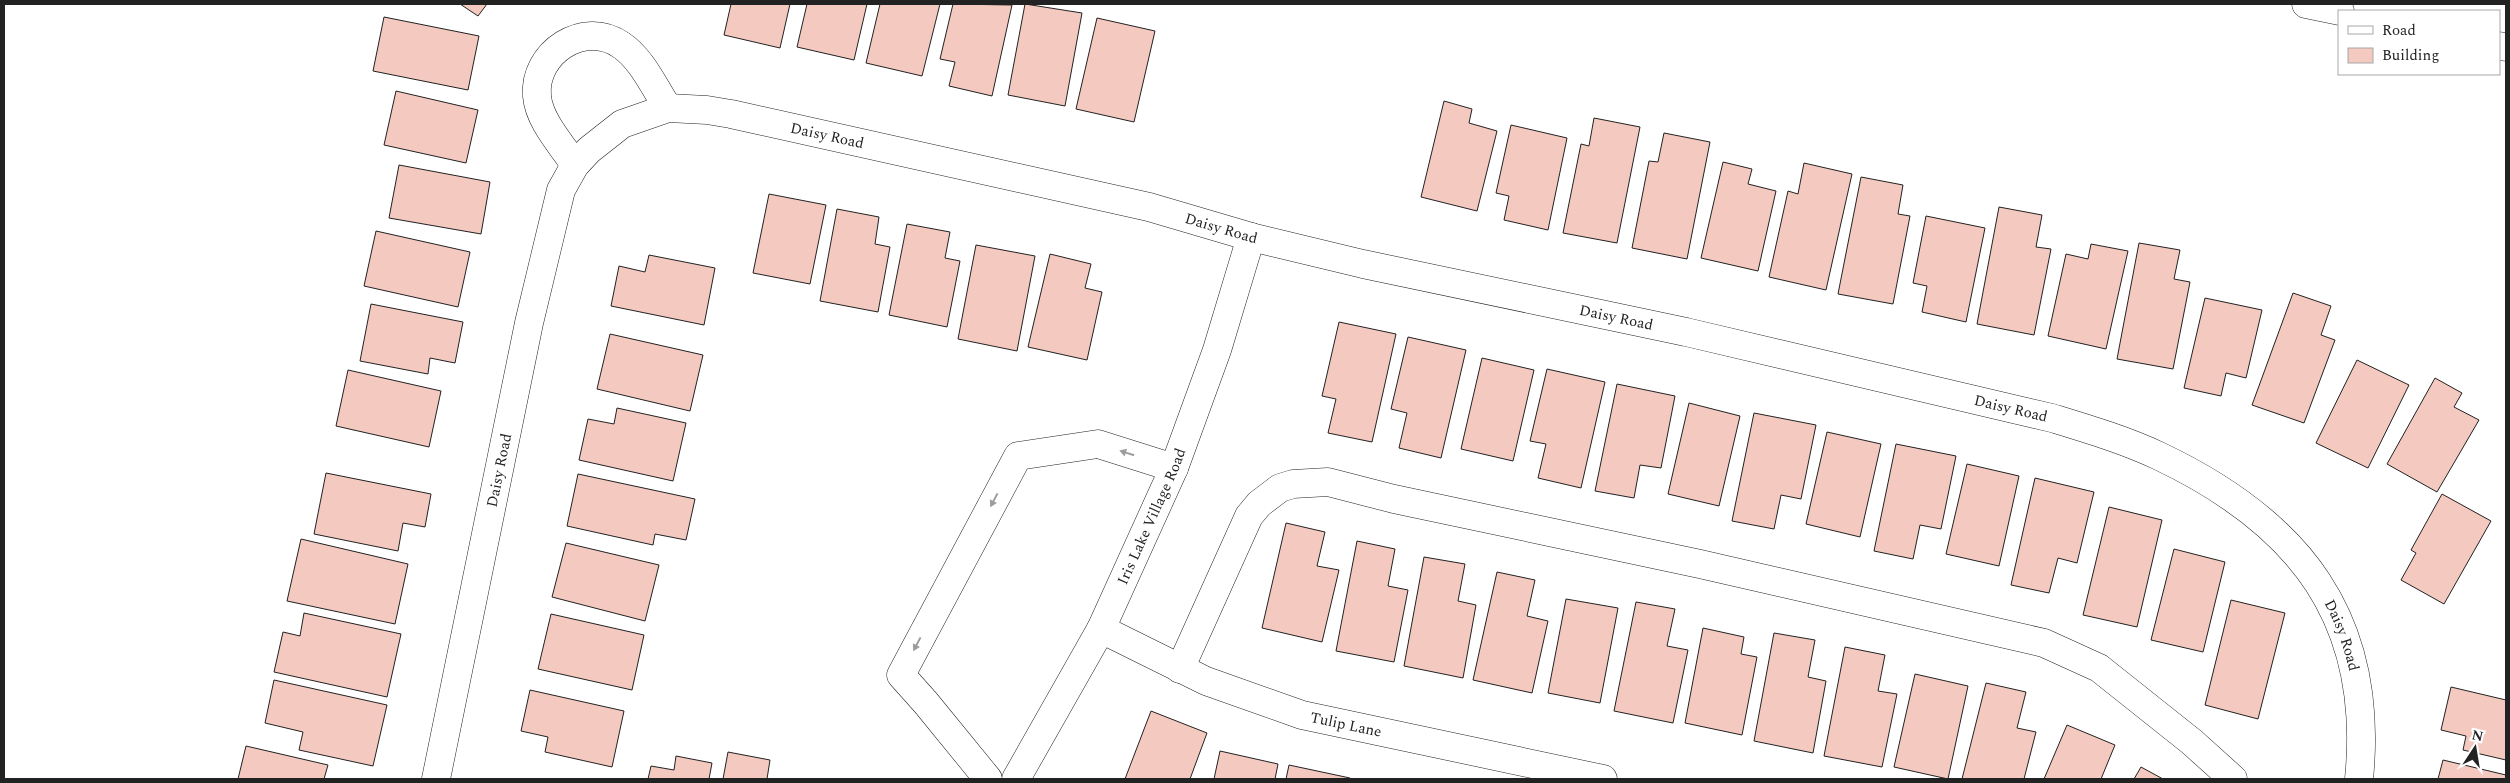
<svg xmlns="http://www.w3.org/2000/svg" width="2510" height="783" viewBox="0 0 2510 783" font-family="Spectral,serif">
	<rect width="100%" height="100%" fill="#fff"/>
	<g fill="#f3c9c0" stroke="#222">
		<polygon points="460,4 487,4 478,16"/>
		<polygon points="731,4 790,4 780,48 724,35"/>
		<polygon points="807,4 867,4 854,60 797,47"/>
		<polygon points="880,4 940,4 922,76 866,63"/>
		<polygon points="953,4 1012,5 992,96 949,86 955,62 940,59"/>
		<polygon points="1025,4 1082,13 1065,106 1008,95"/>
		<polygon points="384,17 479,36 468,90 373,71"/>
		<polygon points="1097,18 1155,31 1134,122 1076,109"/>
		<polygon points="396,91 478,110 466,163 384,145"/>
		<polygon points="1444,101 1472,109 1469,123 1497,131 1477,211 1421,197"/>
		<polygon points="1594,118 1640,127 1617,243 1563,233 1581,144 1589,146"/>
		<polygon points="1511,125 1567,138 1548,230 1504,220 1509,196 1496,193"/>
		<polygon points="1664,133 1710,142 1687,259 1632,248 1649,161 1658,162"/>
		<polygon points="1723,162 1752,169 1748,184 1776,191 1758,271 1701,258"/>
		<polygon points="1804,163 1852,174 1826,290 1769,277 1788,191 1798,194"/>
		<polygon points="399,165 490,182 481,234 389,218"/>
		<polygon points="1861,177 1903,185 1898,214 1910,216 1893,304 1838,294"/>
		<polygon points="769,194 826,205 810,284 753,273"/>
		<polygon points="1999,207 2042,215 2036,247 2051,249 2034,335 1977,324"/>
		<polygon points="837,209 879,217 875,244 890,247 878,312 820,301"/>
		<polygon points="1926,216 1985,228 1966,322 1922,312 1927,286 1913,283"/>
		<polygon points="907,224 950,232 945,258 960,261 947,327 889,315"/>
		<polygon points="376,231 470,252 458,307 364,286"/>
		<polygon points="2139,243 2180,250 2174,279 2190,282 2173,369 2117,359"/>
		<polygon points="2091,244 2128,251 2106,349 2048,336 2066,254 2088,259"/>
		<polygon points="976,245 1035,256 1017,351 958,339"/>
		<polygon points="1050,254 1091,264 1085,288 1102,292 1087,360 1028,347"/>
		<polygon points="649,255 715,268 704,325 611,306 619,266 645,272"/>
		<polygon points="2293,293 2331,306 2321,335 2335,340 2304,423 2252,405"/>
		<polygon points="2205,298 2262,310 2246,378 2226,373 2221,396 2184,388"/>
		<polygon points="371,304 463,322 455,363 430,358 428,374 360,361"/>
		<polygon points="1339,322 1396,334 1372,442 1328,433 1336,399 1322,396"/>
		<polygon points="610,334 703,355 690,411 597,389"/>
		<polygon points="1408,337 1466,350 1441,458 1399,448 1407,413 1391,409"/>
		<polygon points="1482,358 1534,370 1513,461 1461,449"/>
		<polygon points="2357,360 2409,385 2368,468 2316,443"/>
		<polygon points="1547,369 1605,382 1581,488 1538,478 1546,444 1530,441"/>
		<polygon points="348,370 441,391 429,447 336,426"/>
		<polygon points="2435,378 2462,393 2454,407 2479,420 2437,492 2387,464"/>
		<polygon points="1617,384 1675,396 1661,468 1640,465 1634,498 1595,491"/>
		<polygon points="1689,403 1740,416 1719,506 1668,494"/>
		<polygon points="617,408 686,423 673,481 579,460 588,419 614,424"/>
		<polygon points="1754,413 1816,425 1801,499 1781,495 1774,529 1732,521"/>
		<polygon points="1827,432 1881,444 1860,537 1806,524"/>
		<polygon points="1896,444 1956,456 1941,529 1920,525 1913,559 1874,551"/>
		<polygon points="1967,464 2019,476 1999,566 1946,554"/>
		<polygon points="326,473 431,494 425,527 403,523 398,551 314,534"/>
		<polygon points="578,474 695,499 686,540 655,534 653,545 567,526"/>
		<polygon points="2035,478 2094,492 2077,563 2058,558 2049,593 2011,585"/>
		<polygon points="2442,494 2491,521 2444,604 2401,580 2416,553 2411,550"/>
		<polygon points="2109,507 2162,520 2137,627 2083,615"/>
		<polygon points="1286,523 1325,532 1317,566 1339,570 1322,642 1262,628"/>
		<polygon points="301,539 408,564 395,624 287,601"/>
		<polygon points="1357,541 1395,549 1388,586 1408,590 1394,662 1336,651"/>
		<polygon points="566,543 659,565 645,621 552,597"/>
		<polygon points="2174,549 2225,562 2203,652 2151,640"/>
		<polygon points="1424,557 1465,564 1458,601 1476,605 1463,678 1404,666"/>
		<polygon points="1497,572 1535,580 1527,616 1548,621 1532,693 1473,680"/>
		<polygon points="1566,599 1618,608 1600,703 1548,693"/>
		<polygon points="2231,600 2285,613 2258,719 2205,705"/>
		<polygon points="1636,602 1675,609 1667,646 1688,650 1673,723 1614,711"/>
		<polygon points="304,613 401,634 387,697 274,672 283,632 300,636"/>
		<polygon points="551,614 644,635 632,690 538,669"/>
		<polygon points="1703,628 1744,637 1741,654 1757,657 1742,735 1685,723"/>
		<polygon points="1774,633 1815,640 1808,677 1826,681 1813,753 1754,741"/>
		<polygon points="1845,647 1885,655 1878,691 1897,694 1882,767 1824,756"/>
		<polygon points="1915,674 1968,686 1948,779 1894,767"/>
		<polygon points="274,680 387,705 373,766 299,750 303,732 265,723"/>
		<polygon points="1986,683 2026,692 2017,728 2036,732 2024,779 1962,779"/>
		<polygon points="2451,687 2506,700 2506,760 2463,750 2466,736 2441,730"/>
		<polygon points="530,690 624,711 612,767 545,752 548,737 521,731"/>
		<polygon points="1151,711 1207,733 1190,779 1125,779"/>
		<polygon points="2067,725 2115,745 2101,779 2044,779"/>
		<polygon points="246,746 328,765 324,779 238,779"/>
		<polygon points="1220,751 1278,764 1275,779 1214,779"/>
		<polygon points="728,752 770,760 767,779 723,779"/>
		<polygon points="676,756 712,763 709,779 648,779 651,766 674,770"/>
		<polygon points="2443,760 2506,775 2506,779 2438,779"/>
		<polygon points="1289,765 1350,778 1349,779 1286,779"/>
		<polygon points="2141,767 2163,779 2134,779"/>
	</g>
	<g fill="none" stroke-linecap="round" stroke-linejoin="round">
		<g stroke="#222" stroke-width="29">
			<g id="minor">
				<polyline points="2306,4 2340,11"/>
				<polyline points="2499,46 2506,47"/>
				<path d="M575 165C562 145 539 121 537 96 533 53 584 19 621 45 642 59 654 87 668 108"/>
				<path id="s1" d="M1101 629 1206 681 1302 715 1603 779"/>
				<polyline points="1180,669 1249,516 1259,504 1280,488 1293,484 1328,482 1394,499 1700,564 2044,643 2099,668 2192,742 2233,779"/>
				<path id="s2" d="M436 779 529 323 561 190 575 165 589 150 622 124 668 108 707 110 731 114 1149 207 1251 237 1363 264 1686 332 2052 418C2088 429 2125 440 2159 456 2300 523 2375 619 2359 779"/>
				<polyline points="988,779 926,703 901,675 1018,456 1098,444 1174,468"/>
				<path id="s3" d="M1016 779 1101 629 1174 468 1217 350 1251 237"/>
			</g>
		</g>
		<use href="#minor" stroke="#fff" stroke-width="28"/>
	</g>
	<defs><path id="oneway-solid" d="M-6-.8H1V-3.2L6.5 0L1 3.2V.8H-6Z" transform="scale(1.25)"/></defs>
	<g fill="#9c9c9c">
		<use href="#oneway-solid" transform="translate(1127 453) rotate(-162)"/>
		<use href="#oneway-solid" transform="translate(994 500) rotate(118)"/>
		<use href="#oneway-solid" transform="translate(917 644) rotate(118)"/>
	</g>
	<g text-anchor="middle" stroke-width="4" stroke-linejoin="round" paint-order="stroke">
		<g font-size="15" fill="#222" stroke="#fff">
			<text dy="5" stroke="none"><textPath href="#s2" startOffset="904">Daisy Road</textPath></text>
			<text dy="5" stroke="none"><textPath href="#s2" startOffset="1309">Daisy Road</textPath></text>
			<text dy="5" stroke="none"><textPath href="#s2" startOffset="1714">Daisy Road</textPath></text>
			<text dy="5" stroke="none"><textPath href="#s2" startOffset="2119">Daisy Road</textPath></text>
			<text dy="5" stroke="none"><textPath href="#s2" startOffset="315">Daisy Road</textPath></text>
			<text dy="5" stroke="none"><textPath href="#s3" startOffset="296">Iris Lake Village Road</textPath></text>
			<text dy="5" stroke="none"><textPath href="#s2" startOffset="2539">Daisy Road</textPath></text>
			<text dy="5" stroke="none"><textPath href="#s1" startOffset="264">Tulip Lane</textPath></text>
		</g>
	</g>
	<rect width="2510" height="783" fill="none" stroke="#222222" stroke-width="10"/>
	<rect x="2338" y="10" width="162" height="65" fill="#ffffff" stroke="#a7a7a7"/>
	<rect x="2348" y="26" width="25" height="8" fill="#ffffff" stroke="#a7a7a7"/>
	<text x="2382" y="35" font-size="15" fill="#222222">Road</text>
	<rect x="2348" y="48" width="25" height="15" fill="#f3c9c0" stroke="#a7a7a7"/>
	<text x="2382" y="60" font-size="15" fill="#222222">Building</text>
	<g transform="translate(2475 748) rotate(12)" stroke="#ffffff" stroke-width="4" paint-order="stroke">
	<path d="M0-4L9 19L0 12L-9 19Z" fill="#222222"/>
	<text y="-8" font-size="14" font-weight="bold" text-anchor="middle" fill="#222222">N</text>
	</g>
</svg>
